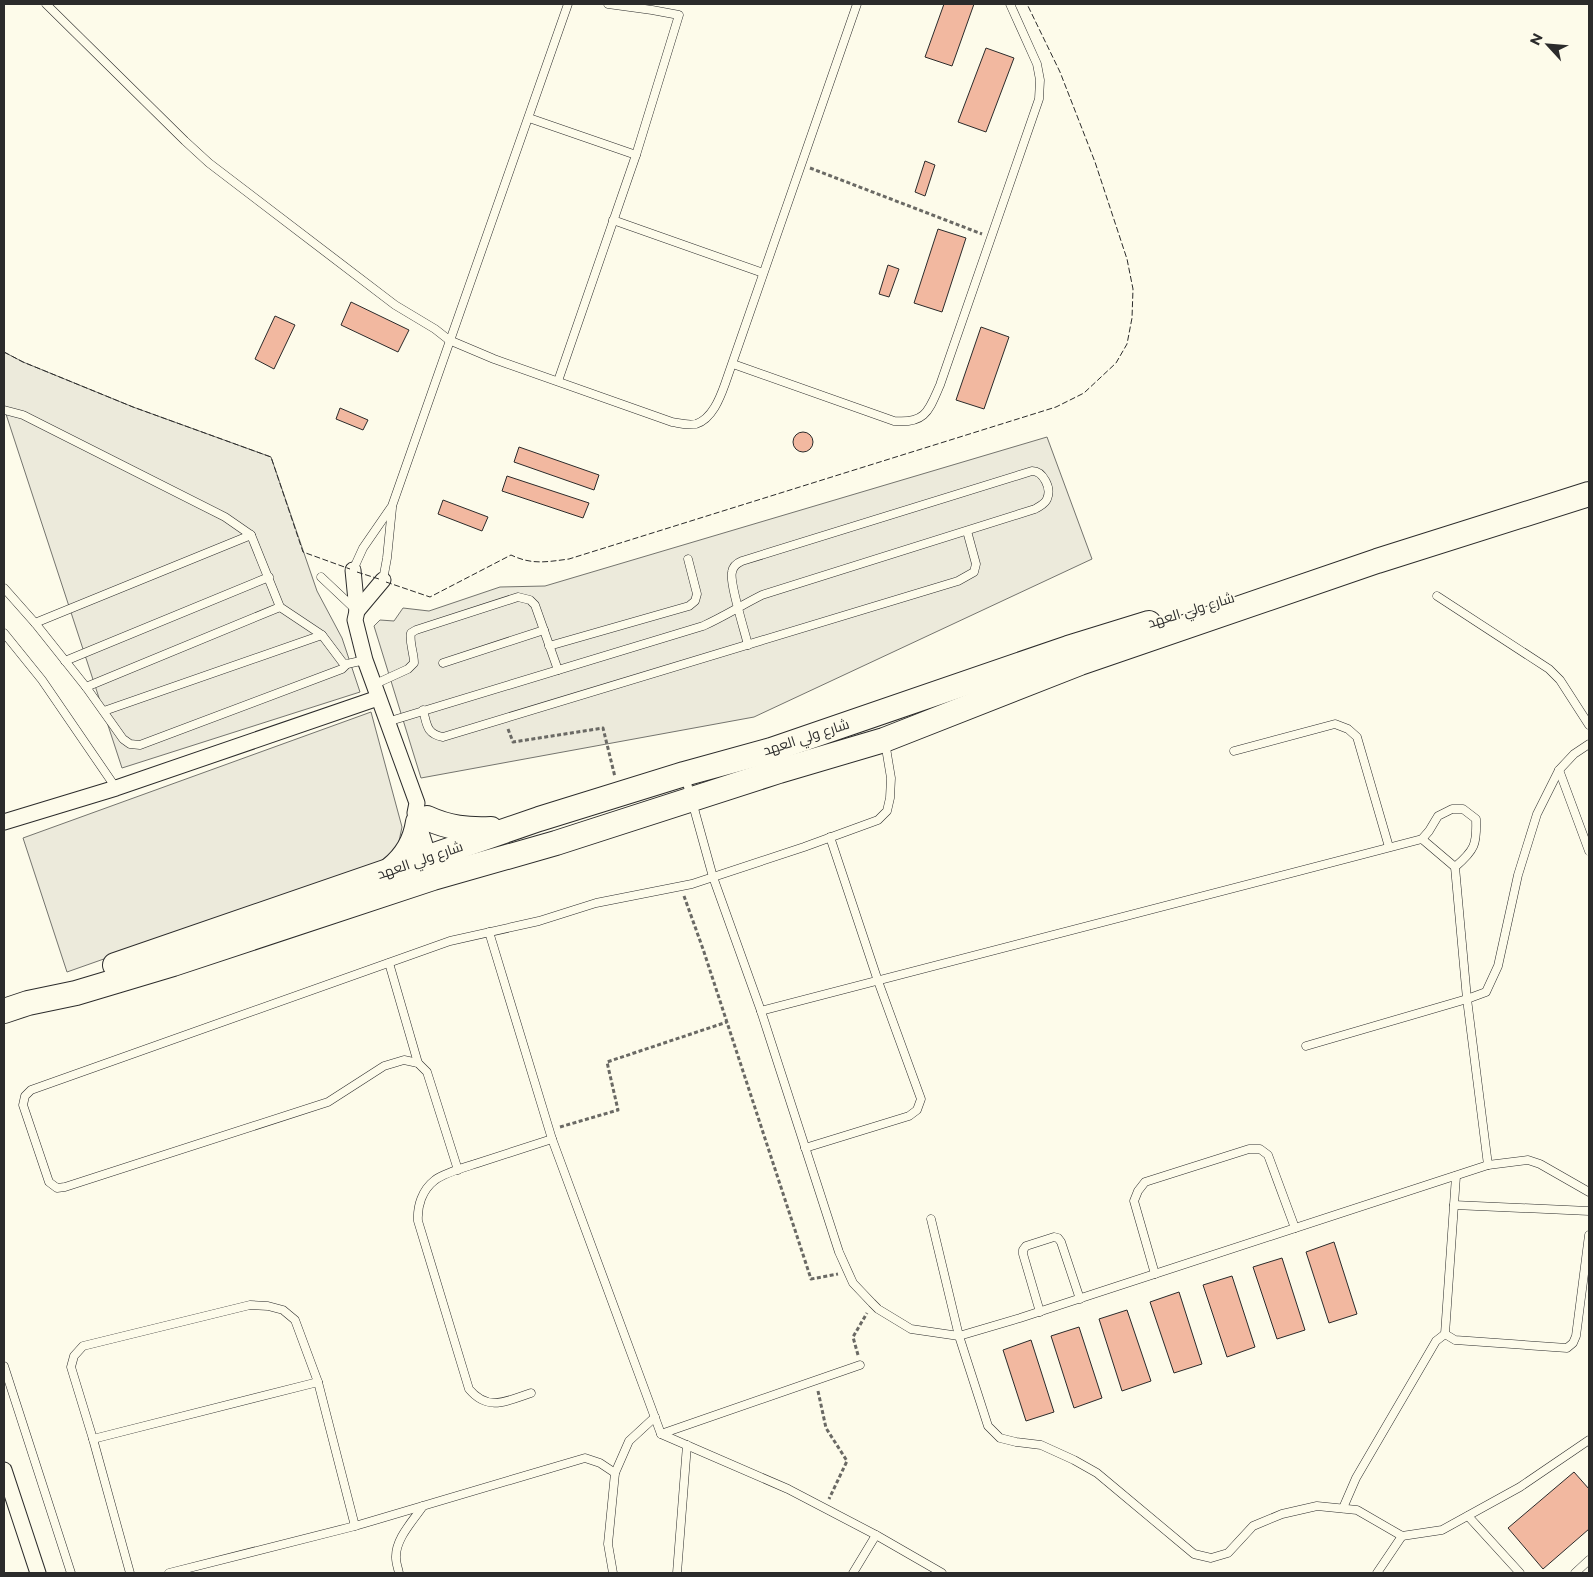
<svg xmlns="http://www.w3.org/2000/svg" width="1593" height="1577" viewBox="0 0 1593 1577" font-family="Montserrat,Cairo,sans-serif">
	<rect width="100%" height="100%" fill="#fdfbea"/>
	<g fill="#eceadb" stroke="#74746e">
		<polygon points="4,352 23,362 133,407 271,457 317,591 342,638 360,692 122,768 4,408"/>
		<polygon points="1047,437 1092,559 754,717 421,778 374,626 380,620 394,621 403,608 429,611 500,587 545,586"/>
		<polygon points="371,712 402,827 398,846 387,859 67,972 23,838"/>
	</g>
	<g fill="#f2b8a0" stroke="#2b2b2b">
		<polygon points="944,4 974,4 952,66 925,57"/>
		<polygon points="986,48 1014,58 986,132 958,122"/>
		<polygon points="925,161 935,165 925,196 915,192"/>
		<polygon points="938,229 966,238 942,312 914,303"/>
		<polygon points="888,265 899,269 889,297 879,294"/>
		<polygon points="351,302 409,330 398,352 341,325"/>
		<polygon points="275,316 295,325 274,369 255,359"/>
		<polygon points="981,327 1009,337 984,409 956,400"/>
		<polygon points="340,408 368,420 363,430 336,419"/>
		<circle cx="803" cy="442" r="10"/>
		<polygon points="519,447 599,475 594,490 514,462"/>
		<polygon points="507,476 589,503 583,518 502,491"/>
		<polygon points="443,500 488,517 482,531 438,514"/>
		<polygon points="1334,1242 1357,1314 1329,1323 1306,1252"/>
		<polygon points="1282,1258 1305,1330 1277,1339 1253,1267"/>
		<polygon points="1232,1276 1255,1347 1227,1357 1203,1285"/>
		<polygon points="1179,1292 1202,1364 1174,1373 1150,1302"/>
		<polygon points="1127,1310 1151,1381 1122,1391 1099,1319"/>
		<polygon points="1079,1327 1102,1398 1074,1408 1051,1336"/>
		<polygon points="1031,1340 1054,1412 1026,1421 1003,1350"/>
		<polygon points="1574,1472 1589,1489 1589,1529 1543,1569 1508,1528"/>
	</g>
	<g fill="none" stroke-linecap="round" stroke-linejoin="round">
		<g stroke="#2b2b2b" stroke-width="9">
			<g id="service">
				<path d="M46 4 185 141 209 163 395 305 435 329 449 340 494 359 672 422C679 423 688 426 696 424 712 419 720 398 725 384L857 4"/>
				<polyline points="529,118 636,155"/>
				<polyline points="613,220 763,273"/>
				<path d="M733 364 894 421C926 424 929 410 940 385L1039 99 1040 80 1037 64 1010 4"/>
				<polyline points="558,381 636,155 679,15 652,10 608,4"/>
				<polyline points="4,410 23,415 225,517 251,535 280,607 322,635 343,663 347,664 365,660"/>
				<polyline points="353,570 363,548 392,506 568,4"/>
				<polyline points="321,577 356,610"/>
				<polyline points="383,580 387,558 392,508"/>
				<polyline points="4,588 35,623 86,687 123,739 130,744 140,745 342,669 347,664"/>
				<polyline points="1437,596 1549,669 1560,680 1589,725"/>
				<polyline points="35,623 251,535"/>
				<polyline points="4,633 42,680 116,788"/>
				<polyline points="549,646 689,606 695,601 697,594 688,559"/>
				<polyline points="65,661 269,577"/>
				<polyline points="443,663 544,630"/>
				<path d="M373 685 408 669 414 663C414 653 409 642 411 633L416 630 518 597 530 600 535 605 558 670"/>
				<polyline points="86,687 280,607"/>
				<path d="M423 710C427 724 426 734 443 737L958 581 974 572 976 564 967 531"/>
				<polyline points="104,711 322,635"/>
				<path d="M387 722 703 626C723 617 742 605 762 595L1035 509C1040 506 1045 504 1047 499 1052 488 1043 471 1032 471L742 561C737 563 733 566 732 572 729 582 745 632 748 645"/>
				<polyline points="1234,751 1335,724 1348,729 1357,737 1389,847"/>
				<polyline points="1559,770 1589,851"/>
				<polyline points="685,776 713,877 761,1011 839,1252 853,1283 872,1303 878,1309 911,1329 959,1336 1020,1318 1488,1165 1528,1160 1540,1164 1589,1192"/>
				<polyline points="1422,839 1455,867"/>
				<polyline points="489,932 552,1139 661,1434 860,1365"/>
				<polyline points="389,963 418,1063"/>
				<path d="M761 1011 1422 839 1429 831 1438 816 1452 809H1463L1476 819C1477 844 1475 850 1455 867L1467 999 1488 1165"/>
				<polyline points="1306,1046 1467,999 1486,992 1498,966 1518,875 1537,814 1559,770 1574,754 1589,744"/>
				<polyline points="805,1148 909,1116 917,1110 921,1099 878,981 830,837"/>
				<polyline points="458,1170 427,1072 418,1063 404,1060 384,1066 328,1102 65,1187 57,1188 49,1182 23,1105 25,1096 31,1090 450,941 539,921 596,903 692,884 804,847 878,820 887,811 890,798 891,778 885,742"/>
				<polyline points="1454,1205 1589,1211"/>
				<polyline points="931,1219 959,1336 988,1426 1000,1438 1016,1442 1041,1445 1074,1460 1097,1473 1194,1554 1211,1558 1228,1553 1253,1526 1282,1514 1317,1506 1357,1510 1402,1536 1442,1530 1520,1487 1589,1440"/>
				<polyline points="1155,1274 1134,1201 1138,1191 1145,1182 1249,1149 1260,1149 1268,1155 1295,1228"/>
				<polyline points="1040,1312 1023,1254 1023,1250 1026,1246 1054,1237 1058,1238 1061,1242 1080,1299"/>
				<polyline points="1445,1334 1455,1340 1567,1348 1573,1343 1576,1336 1589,1235"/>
				<polyline points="1445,1334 1456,1176"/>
				<polyline points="4,1366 71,1573"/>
				<path d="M531 1393C507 1401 488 1412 469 1389L418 1221C417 1206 422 1190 435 1180 446 1172 466 1167 478 1163 503 1155 528 1147 552 1139"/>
				<polyline points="661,1434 788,1489 876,1535 942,1573"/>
				<polyline points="93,1439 318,1382"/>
				<polyline points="1343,1508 1356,1478 1436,1341 1445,1334"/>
				<polyline points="1468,1516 1520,1573"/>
				<polyline points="130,1573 93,1439 71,1367 74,1356 83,1346 250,1305 268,1306 283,1310 295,1320 318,1382 355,1526"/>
				<polyline points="169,1573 355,1526 585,1458 600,1463 615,1473"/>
				<path d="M399 1573C398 1568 396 1563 396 1558 395 1539 413 1521 423 1506"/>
				<polyline points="613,1573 608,1544 615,1473 629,1441 655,1417"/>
				<polyline points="677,1573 687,1445"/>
				<polyline points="853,1573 876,1535"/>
				<polyline points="1377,1573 1402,1536"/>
				<polyline points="1575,1573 1589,1560"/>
			</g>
		</g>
		<g stroke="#2b2b2b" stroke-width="17">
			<g id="minor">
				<polyline points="353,570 357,611"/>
				<polyline points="383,580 357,611 355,620 365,660 417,803 415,813 431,864"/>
				<polyline points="4,822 116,788 378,698"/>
				<polyline points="4,1470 38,1573"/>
			</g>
		</g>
		<g stroke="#2b2b2b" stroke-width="26">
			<g id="primary">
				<path d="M427 818C449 828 467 830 491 829"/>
				<path d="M391 869C406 857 415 842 418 822"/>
				<polyline points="115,965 539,819 684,774 771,750 1068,648 1149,623"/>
				<polyline points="4,1011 28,1003 76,993 173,964 433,878 556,843 779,771 884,740 1080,663 1377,561 1589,494"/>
			</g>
		</g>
		<g stroke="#6a6964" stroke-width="3" stroke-dasharray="4 2.5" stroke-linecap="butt">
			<polyline points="810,168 982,234"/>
			<polyline points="508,729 513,742 603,728 615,777"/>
			<polyline points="684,896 703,949 811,1279 838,1274"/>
			<polyline points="560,1127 618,1110 607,1062 727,1022"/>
			<polyline points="858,1355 853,1337 867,1313"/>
			<polyline points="818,1391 826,1428 847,1461 829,1499"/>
		</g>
		<use href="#service" stroke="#fdfbea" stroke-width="8"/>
		<use href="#minor" stroke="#fdfbea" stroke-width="15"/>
		<use href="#primary" stroke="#fdfbea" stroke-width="24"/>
		<g stroke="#2b2b2b" stroke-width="1" stroke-dasharray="6 2.5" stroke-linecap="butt">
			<polyline points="4,352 23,362 133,407 271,457 303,552 350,569"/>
			<polyline points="357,572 379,579"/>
			<path d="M386 582 430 597 511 555C532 565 546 562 569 559L1056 407 1084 393 1116 363 1127 344 1132 318 1133 289 1127 259 1095 162 1060 72 1027 4"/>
		</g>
	</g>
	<g text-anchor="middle" stroke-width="4" stroke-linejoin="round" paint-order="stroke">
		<g font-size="14" fill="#2b2b2b" stroke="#fdfbea">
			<text transform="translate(1191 610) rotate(-17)" y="5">شارع ولي العهد</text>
			<text transform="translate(806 737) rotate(-18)" y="5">شارع ولي العهد</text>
			<text transform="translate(420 860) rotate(-19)" y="5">شارع ولي العهد</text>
		</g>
	</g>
	<rect width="1593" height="1577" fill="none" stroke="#2b2b2b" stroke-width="10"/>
	<g transform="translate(1548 45) rotate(296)" stroke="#fdfbea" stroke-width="4" paint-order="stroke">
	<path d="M0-4L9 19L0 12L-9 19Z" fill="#2b2b2b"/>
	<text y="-8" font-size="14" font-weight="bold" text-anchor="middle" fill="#2b2b2b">N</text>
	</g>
</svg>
